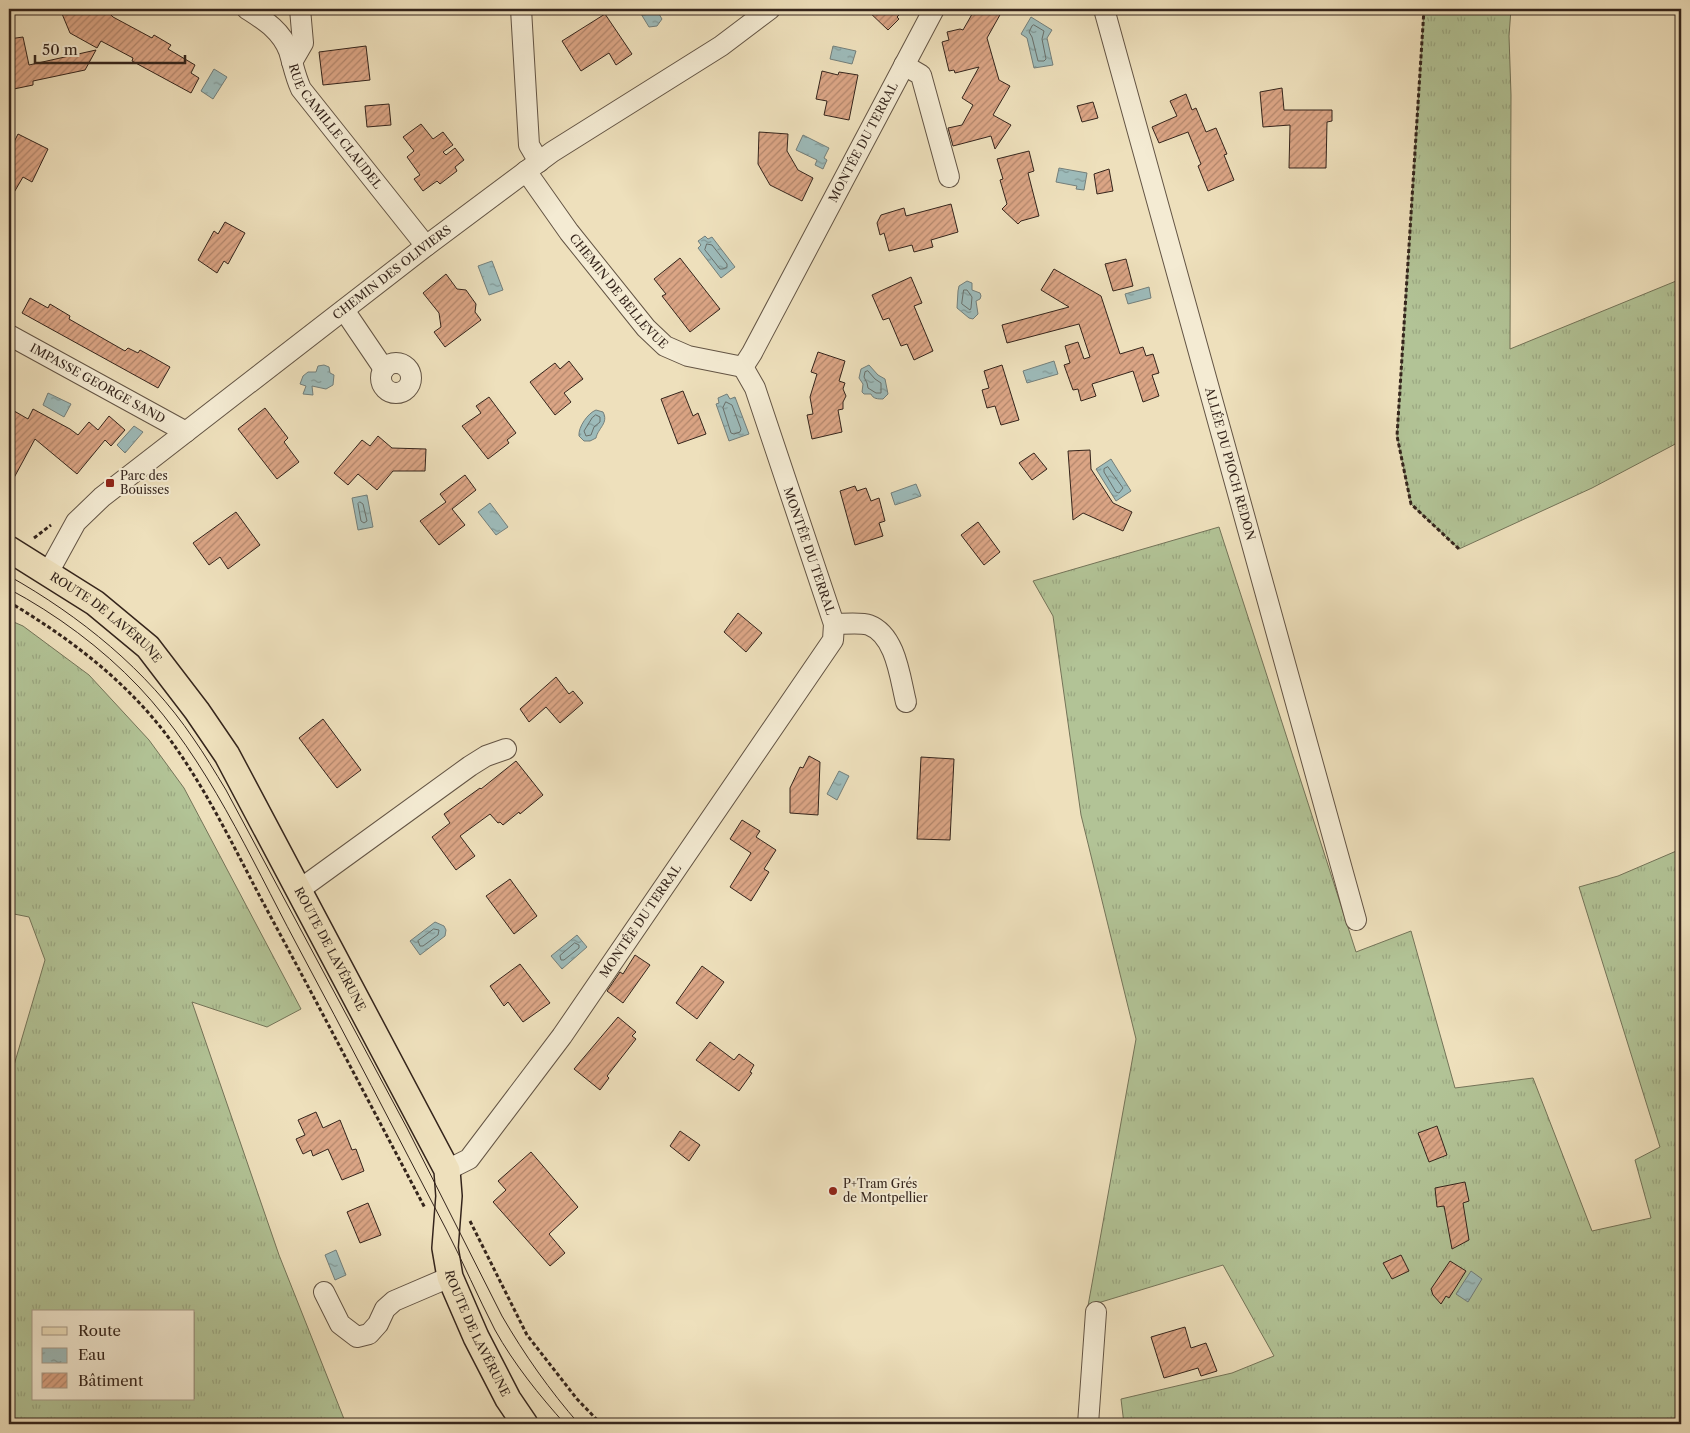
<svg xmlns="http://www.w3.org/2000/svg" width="1690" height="1433" viewBox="0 0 1690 1433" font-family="'Libre Caslon Text',serif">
	<defs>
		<pattern id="grass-tufts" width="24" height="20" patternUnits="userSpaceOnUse" patternTransform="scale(1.25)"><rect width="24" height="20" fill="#b2c396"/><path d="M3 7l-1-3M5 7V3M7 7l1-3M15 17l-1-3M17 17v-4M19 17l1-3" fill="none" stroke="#9aa781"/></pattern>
		<pattern id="water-ripples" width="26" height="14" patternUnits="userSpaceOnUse" patternTransform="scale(1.25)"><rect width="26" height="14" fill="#9dbbba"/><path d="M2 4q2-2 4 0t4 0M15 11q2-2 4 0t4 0" fill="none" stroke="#819896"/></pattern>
		<pattern id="building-hatch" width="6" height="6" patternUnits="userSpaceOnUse" patternTransform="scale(1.25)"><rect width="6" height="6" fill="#dba585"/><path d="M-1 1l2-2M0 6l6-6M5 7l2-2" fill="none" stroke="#b2866c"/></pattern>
	</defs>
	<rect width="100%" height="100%" fill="#eee0bc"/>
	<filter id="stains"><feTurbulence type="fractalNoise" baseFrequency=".004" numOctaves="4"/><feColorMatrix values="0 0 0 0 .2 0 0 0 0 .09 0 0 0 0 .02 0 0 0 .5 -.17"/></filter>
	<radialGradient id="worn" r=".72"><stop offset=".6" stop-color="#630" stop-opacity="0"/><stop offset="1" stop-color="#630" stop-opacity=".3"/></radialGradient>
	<g fill="url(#grass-tufts)" stroke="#747459" fill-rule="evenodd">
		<polygon points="1424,9 1511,9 1509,36 1511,95 1510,349 1681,279 1681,441 1592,488 1459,549 1411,504 1397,436"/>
		<polygon points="1219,527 1356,952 1411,931 1455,1088 1533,1078 1592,1231 1651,1218 1635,1160 1660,1147 1579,887 1618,876 1681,849 1681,1424 1124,1424 1121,1399 1232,1373 1274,1356 1223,1265 1088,1306 1136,1039 1081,815 1053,616 1033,581"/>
		<path d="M9 620 23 626 89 675 149 740 184 788 301 1009 267 1027 192 1002 279 1255 346 1424H9V1082L45 960 29 917 9 913ZM34 1312H194V1399H34Z"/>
	</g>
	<g fill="url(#water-ripples)" stroke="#737f7b">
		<polygon points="638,9 656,9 662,19 657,26 649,27"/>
		<polygon points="1031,17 1052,30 1047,38 1053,65 1034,68 1027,38 1021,34"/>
		<polygon points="833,46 856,51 852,64 830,59"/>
		<polygon points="214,69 227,77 213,99 201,91"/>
		<polygon points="803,135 829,148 824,158 827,160 823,169 815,165 817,160 796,150"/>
		<polygon points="1059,168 1087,173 1084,190 1076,189 1077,186 1056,182"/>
		<polygon points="705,236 708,239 712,237 735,267 721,278 698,248 701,245 698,241"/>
		<polygon points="492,261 503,290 489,295 478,266"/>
		<polygon points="967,281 972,283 972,290 980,293 981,296 980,299 976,301 978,314 973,319 969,318 957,308 958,291 959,286"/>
		<polygon points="1149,287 1151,298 1128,304 1125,294"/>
		<polygon points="1054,361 1058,374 1027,383 1023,371"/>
		<polygon points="324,365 329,367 330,373 334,375 333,385 326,389 312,386 313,395 303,394 306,386 300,384 303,376 308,372 316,372 318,366"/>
		<path d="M869 365 878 375 885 379 888 394 883 399C878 399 873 399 871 394H864L862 392 863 384 859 378 861 369Z"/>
		<polygon points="48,393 71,404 64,417 43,405"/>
		<polygon points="727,394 730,399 735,397 749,434 729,441 716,404 719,403 718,398"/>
		<path d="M596 410 603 412C609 423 598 428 596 438L590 441H584L579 436C578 427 588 413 596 410Z"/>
		<polygon points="134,426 143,432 125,453 117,445"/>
		<polygon points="1111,459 1131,491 1116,501 1096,469"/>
		<polygon points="916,484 921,496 895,505 891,493"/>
		<polygon points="367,495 373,527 358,530 352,498"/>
		<polygon points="490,503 508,527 496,535 478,512"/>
		<polygon points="839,771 849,776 837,800 827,794"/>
		<polygon points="435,922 444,926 446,930 445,936 420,955 410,941"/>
		<polygon points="577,935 587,947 562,969 551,956"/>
		<polygon points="336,1250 346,1275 335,1280 325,1255"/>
		<polygon points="1471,1271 1482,1279 1468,1302 1456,1294"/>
	</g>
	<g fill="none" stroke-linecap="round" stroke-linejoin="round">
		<g stroke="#69706b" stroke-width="1">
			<polygon points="1034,25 1044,31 1042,39 1046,59 1044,61 1038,61 1032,37 1029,32 1032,26"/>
			<polygon points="707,244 712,245 727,264 727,267 723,269 720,269 705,250"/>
			<polygon points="964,290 967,290 972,297 971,308 970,310 962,304"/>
			<polygon points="868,371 875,379 881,383 881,393 876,393 868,388 867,383 864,377 865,372"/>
			<polygon points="726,402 732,405 741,429 740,432 734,434 731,433 723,408"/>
			<polygon points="596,415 600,417 600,422 594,427 591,435 586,436 584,431 592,418"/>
			<polygon points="1108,467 1123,488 1119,493 1116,492 1104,472 1104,469"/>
			<polygon points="360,502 363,504 367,521 364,523 361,521 358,504"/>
			<polygon points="434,929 439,930 438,935 423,946 420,946 418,941"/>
			<polygon points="575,943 579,945 579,948 564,960 561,960 560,956"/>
		</g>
	</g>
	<g fill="url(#building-hatch)" stroke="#35251c">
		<polygon points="60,9 113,9 110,14 113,17 152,38 154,35 171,45 168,49 195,65 191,73 199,78 191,93 132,61 133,58 101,41 97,48 70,33"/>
		<polygon points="866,9 905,9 897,17 899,19 888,30"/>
		<polygon points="975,9 992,9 1001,13 987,38 999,80 1010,86 993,115 1011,125 995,149 991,136 953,146 948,128 962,125 973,105 962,98 979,67 955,73 954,70 949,71 942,42 949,40 947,32 960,29 963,30"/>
		<polygon points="605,14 632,54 616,65 609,53 581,71 562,41"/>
		<polygon points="23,37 29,65 96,50 85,70 33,81 33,85 9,90 9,39"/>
		<polygon points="366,46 370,80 323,85 319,52"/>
		<polygon points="822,71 838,75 839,72 858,75 849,120 824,115 827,101 816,99"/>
		<polygon points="1282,88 1284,110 1332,110 1332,121 1327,122 1326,168 1289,168 1290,125 1263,127 1260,92"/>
		<polygon points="1186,94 1192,110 1196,108 1206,132 1216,128 1227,154 1224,155 1234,180 1208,191 1198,166 1201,164 1188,132 1159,143 1152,127 1177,116 1170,101"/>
		<polygon points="1093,102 1098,118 1082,122 1077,106"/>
		<polygon points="389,104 391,125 367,127 365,106"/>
		<polygon points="421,124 433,139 443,132 453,145 443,152 446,155 455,148 464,160 455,167 457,171 440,184 437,181 423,191 414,179 420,175 407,157 414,151 403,137"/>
		<polygon points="759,132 788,134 787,151 798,170 813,178 802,201 770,185 758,164"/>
		<polygon points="18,134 48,149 32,182 23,177 9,201 9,152"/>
		<polygon points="1029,151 1034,171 1028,173 1039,216 1021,221 1018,224 1002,209 1007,204 1000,180 1003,179 997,159"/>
		<polygon points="1109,169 1113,191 1097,194 1094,174"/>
		<polygon points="951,204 958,232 931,240 933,247 914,252 912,245 889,251 884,233 880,235 877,223 881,215 904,208 906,216"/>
		<polygon points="225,222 245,233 228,264 224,261 217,273 198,260 214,231 218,234"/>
		<polygon points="680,258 720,309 690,332 662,296 666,294 654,279"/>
		<polygon points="1126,259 1133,286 1113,291 1105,264"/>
		<polygon points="1054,269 1101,296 1120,354 1143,347 1146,356 1153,354 1159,373 1152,375 1159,396 1143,402 1133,371 1092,384 1096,396 1081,401 1078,389 1073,390 1064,365 1070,363 1065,346 1078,342 1084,359 1090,357 1079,324 1007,343 1002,325 1069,307 1041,290"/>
		<polygon points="446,274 457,289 466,290 476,304 475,312 481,320 445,347 434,332 441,327 439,313 423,293"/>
		<polygon points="911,277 922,303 914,306 933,351 914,360 907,344 901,346 889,318 883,320 872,295"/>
		<polygon points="30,298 48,308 50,304 70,316 69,319 125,351 128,348 138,353 140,350 170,367 158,388 22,313"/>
		<polygon points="818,352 845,361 839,381 845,383 843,389 846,396 843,402 843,409 838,410 842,432 812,439 807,415 813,414 810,397 817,374 811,372"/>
		<polygon points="569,361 583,379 564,393 571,402 555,415 530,382 555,363 560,369"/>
		<polygon points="1002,365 1019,420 1001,425 995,406 987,408 982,390 989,388 984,371"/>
		<polygon points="683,391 693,416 698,413 706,434 678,444 661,399"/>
		<polygon points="489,397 516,433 507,440 509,443 488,459 462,426 481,413 476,406"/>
		<polygon points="9,408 28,419 33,409 70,429 78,435 89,422 98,430 109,416 125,430 111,446 105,440 77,474 35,439 9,487"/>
		<polygon points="265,408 288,438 284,442 299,462 277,479 238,429"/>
		<polygon points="378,436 392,448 426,449 425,471 393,471 377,490 358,474 348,485 334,473 362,440 370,446"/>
		<polygon points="1090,450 1091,469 1113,503 1132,512 1123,531 1083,513 1073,520 1068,451"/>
		<polygon points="1034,453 1047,469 1032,480 1019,463"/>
		<polygon points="465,475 476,490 452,509 465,525 439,545 420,521 446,502 440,494"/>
		<polygon points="855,486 857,491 866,488 871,501 879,498 885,521 879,523 883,536 855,545 840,491"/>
		<polygon points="236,512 260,545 228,569 220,557 209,565 193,543"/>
		<polygon points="978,522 1000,552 984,565 961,535"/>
		<polygon points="738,613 762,633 746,652 724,632"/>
		<polygon points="556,677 569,694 573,691 583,703 560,723 546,707 529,722 520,709"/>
		<polygon points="323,719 361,770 337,788 299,738"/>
		<polygon points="809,756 820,762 818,815 790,813 790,788 800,767 803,768"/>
		<polygon points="921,757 954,759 950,840 917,839"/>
		<polygon points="516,761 543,795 520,814 519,812 503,825 500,822 498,823 490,814 460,836 475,856 456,870 432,837 450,823 444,814 480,788 481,789"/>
		<polygon points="742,820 760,831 756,837 776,850 764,869 769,872 751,901 730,887 751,853 730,839"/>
		<polygon points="510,879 537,916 514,934 486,896"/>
		<polygon points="635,955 650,965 623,1003 607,991 620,972 623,974"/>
		<polygon points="520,964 550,1003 523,1022 508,1002 504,1006 490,986"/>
		<polygon points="702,966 724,982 697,1019 676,1003"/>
		<polygon points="618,1017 636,1032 632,1036 636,1039 607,1076 609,1078 600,1090 574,1069"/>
		<polygon points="710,1042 734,1060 739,1054 754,1065 750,1072 752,1073 739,1091 696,1060"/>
		<polygon points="316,1112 323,1128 340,1120 352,1150 356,1149 364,1171 342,1180 328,1149 313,1156 311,1150 303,1154 296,1139 305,1135 298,1120"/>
		<polygon points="1437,1126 1447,1155 1429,1162 1418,1133"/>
		<polygon points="680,1131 700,1145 689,1161 670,1146"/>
		<polygon points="531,1152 578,1207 549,1234 565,1253 550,1266 493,1202 506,1190 498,1181"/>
		<polygon points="1465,1182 1469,1201 1463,1203 1469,1240 1452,1249 1444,1206 1437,1207 1435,1188"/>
		<polygon points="368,1203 381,1235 360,1243 347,1212"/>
		<polygon points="1401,1255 1409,1271 1392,1279 1383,1263"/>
		<polygon points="1450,1261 1466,1271 1449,1298 1446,1296 1441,1304 1433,1295 1431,1289"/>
		<polygon points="1185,1327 1191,1348 1206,1343 1217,1371 1201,1376 1198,1368 1164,1378 1151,1337"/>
	</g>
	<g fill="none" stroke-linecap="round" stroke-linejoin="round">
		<g stroke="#635444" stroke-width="22">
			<g id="minor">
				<path id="s1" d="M247 9C264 20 281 30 289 51 293 64 295 76 301 89L426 246"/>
				<polyline points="521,9 529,145 539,162"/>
				<path id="s2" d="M1104 9 1356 920"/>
				<polyline points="292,62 303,43 300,9"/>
				<polyline points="904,65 921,75 949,177"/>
				<path id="s3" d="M526 171 569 232 646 328 665 346 688 356 743 367"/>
				<polyline points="344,310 384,369"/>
				<path id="s4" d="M9 335 186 432"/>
				<circle cx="396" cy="378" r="15"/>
				<path id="s5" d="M743 367 752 353 934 9"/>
				<path id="s6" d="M48 573 76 522 102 497 426 246 552 152 721 46 770 9"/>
				<path d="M834 624C843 624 861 622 869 625 896 635 900 678 906 702"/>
				<polyline points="299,890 470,766 486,756 506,749"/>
				<path id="s7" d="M447 1170 469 1159 562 1036 833 640 834 624 755 388 743 367"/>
				<polyline points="324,1292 340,1324 357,1337 369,1334 378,1324 385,1309 394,1301 450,1277"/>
				<polyline points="1088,1424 1096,1312"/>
			</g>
		</g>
		<g stroke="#35251c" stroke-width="28">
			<g id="major">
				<path id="s8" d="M9 549 95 603 148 647 197 711 227 755 447 1170 449 1196 445 1248 450 1277 476 1337 508 1399 525 1424"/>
			</g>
		</g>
		<g stroke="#35251c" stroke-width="3" stroke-dasharray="4 2.5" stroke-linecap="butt">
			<polyline points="1424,9 1397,436 1411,504 1459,549"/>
			<polyline points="34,538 51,525"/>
			<path d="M9 602C66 636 120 676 162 729 204 783 234 848 266 908 320 1008 372 1108 425 1208"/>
			<polyline points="470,1221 527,1335 577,1399 601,1424"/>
		</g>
		<use href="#minor" stroke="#f4ebd3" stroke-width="20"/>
		<use href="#major" stroke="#eee0bc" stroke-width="25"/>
		<g stroke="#35251c" stroke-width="1">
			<path d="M9 576C80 616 147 670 193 738 205 755 215 772 226 790L407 1128 502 1316C524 1354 550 1391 579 1424"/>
			<path d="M9 589C56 614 102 648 139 687 207 759 250 857 296 943 347 1038 396 1133 446 1229 463 1262 478 1297 495 1330 514 1364 539 1395 565 1424"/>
		</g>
	</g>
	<g fill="#8f2418" stroke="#f4ebd3" stroke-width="2">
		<rect x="105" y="478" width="10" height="10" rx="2.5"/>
		<circle cx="833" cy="1191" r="5"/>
	</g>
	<g text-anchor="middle" stroke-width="4" stroke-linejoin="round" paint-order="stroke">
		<g font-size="12" fill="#35251c" stroke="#f4ebd3">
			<text dy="4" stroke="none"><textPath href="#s1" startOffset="150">RUE CAMILLE CLAUDEL</textPath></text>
			<text dy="4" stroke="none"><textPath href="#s5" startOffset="255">MONTÉE DU TERRAL</textPath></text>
			<text dy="4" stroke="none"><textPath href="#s6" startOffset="461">CHEMIN DES OLIVIERS</textPath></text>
			<text dy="4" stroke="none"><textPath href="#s3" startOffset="152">CHEMIN DE BELLEVUE</textPath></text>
			<text dy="4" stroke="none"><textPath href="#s4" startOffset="101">IMPASSE GEORGE SAND</textPath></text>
			<text dy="4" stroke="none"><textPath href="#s2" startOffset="472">ALLÉE DU PIOCH REDON</textPath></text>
			<text transform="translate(809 551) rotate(71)" y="4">MONTÉE DU TERRAL</text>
			<text dy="4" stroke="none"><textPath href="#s8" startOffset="119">ROUTE DE LAVÉRUNE</textPath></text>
			<text dy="4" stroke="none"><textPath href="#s7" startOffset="318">MONTÉE DU TERRAL</textPath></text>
			<text dy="4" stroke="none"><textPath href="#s8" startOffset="524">ROUTE DE LAVÉRUNE</textPath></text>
			<text dy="4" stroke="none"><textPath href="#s8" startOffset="944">ROUTE DE LAVÉRUNE</textPath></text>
		</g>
		<g font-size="12" fill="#35251c" stroke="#f4ebd3" text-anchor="start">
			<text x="120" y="480">Parc des<tspan x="120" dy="14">Bouisses</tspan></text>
			<text x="843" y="1188">P+Tram Grés<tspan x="843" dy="14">de Montpellier</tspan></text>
		</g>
	</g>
	<rect width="1690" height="1433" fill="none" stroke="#eee0bc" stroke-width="30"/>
	<rect x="10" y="10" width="1670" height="1413" fill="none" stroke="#35251c" stroke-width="2.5"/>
	<rect x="15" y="15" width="1660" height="1403" fill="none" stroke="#35251c"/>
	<rect x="32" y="1310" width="162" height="90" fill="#f4ebd3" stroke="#a89c8a"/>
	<rect x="42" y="1327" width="25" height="8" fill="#eee0bc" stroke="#a89c8a"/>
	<text x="78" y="1336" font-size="15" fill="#35251c">Route</text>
	<rect x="42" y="1348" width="25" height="15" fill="url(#water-ripples)" stroke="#a89c8a"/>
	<text x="78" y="1360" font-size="15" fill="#35251c">Eau</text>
	<rect x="42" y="1373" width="25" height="15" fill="url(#building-hatch)" stroke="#a89c8a"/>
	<text x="78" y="1386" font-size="15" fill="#35251c">Bâtiment</text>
	<path d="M35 55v8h150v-8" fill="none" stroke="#35251c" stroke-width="2.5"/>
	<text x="42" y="55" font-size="15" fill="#35251c" stroke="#f4ebd3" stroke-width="4" paint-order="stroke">50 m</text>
	<rect width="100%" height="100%" filter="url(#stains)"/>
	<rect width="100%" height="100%" fill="url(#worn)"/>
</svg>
